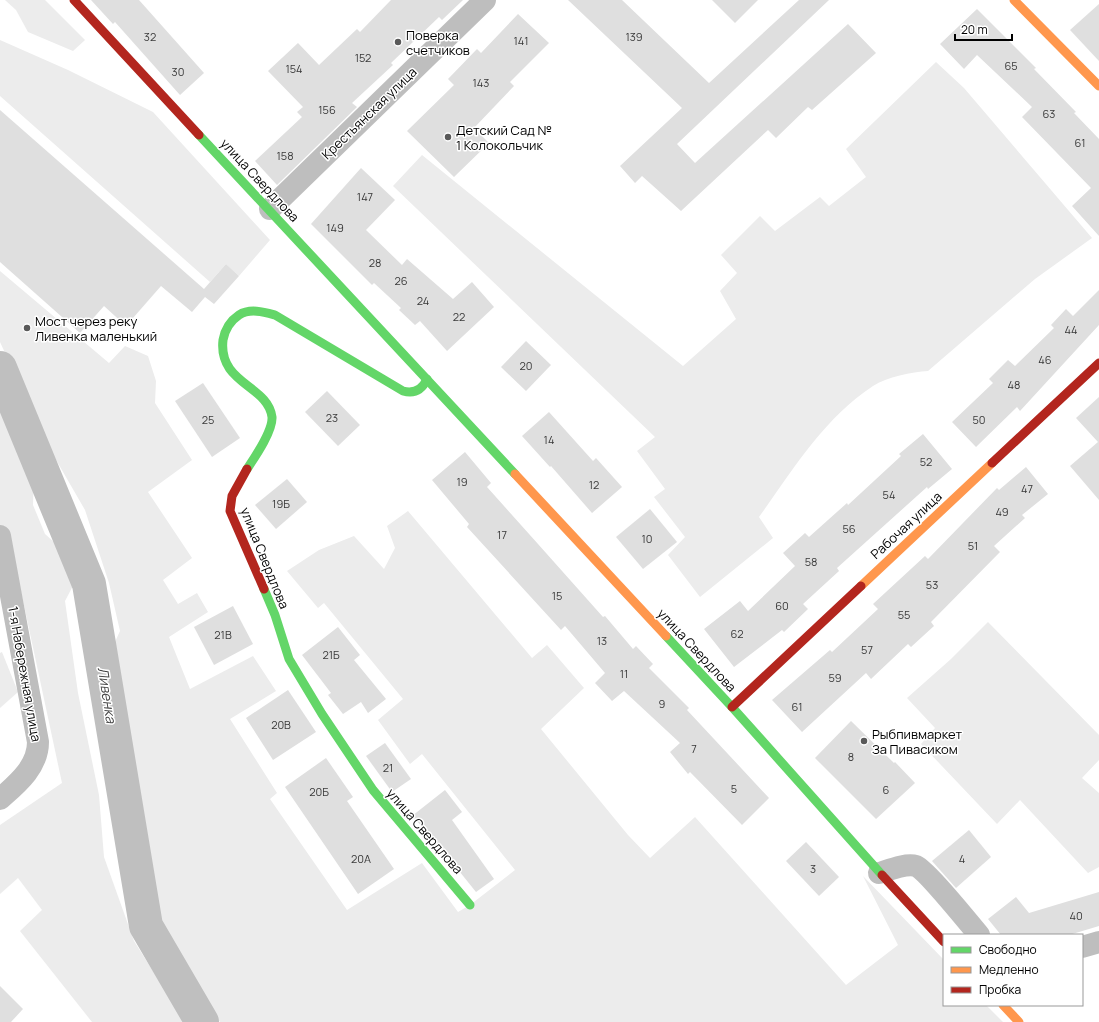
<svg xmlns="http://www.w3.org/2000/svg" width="1099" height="1022" viewBox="0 0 1099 1022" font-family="Manrope,sans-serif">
	<rect width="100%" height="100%" fill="#fff"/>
	<g fill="#ececec">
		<polygon points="5,0 45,0 85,40 73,51 28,32 16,10"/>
		<polygon points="0,40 68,70 153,112 270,240 239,276 226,264 210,282 0,96"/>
		<path d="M936 62 964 88 1092 238 1035 279 928 371C912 372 887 377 873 386 824 418 792 471 759 517L773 538 700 597 668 555 685 537 654 497 665 489 637 451 655 437 393 186 422 155 683 366 736 319 720 291 737 273 721 255 760 216 775 231 820 197 829 206 866 177 846 149Z"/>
		<polygon points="0,271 109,363 125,346 148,356 156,381 155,403 192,460 148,492 192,558 163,580 178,604 197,593 208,612 169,637 190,689 253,656 276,691 230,719 277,793 270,799 347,910 422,863 458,912 470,905 515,870 422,754 410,764 378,720 403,699 324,603 318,608 287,571 319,550 354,536 384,569 395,548 387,526 408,511 532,658 547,645 584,688 541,729 628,835 650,858 695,817 846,985 898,945 863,876 944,960 944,1005 986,1005 1003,1022 220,1022 188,976 156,917 140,853 109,655 120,631 109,583 85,510 48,446 0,342"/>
		<polygon points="0,404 34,473 33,505 45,534 64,551 72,562 75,582 65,601 78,693 99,795 104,857 134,941 185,1022 92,1022 20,931 42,910 18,878 0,894 0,825 62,783 19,582 0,536"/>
		<polygon points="988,622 1099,735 1099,760 1082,778 1099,793 1099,867 1088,873 1020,800 997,824 921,744 935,728 907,698 951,659"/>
		<polygon points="2,652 18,692 0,708 0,653"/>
	</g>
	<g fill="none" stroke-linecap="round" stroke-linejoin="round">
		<polyline stroke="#bfbfbf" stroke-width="34" points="0,368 89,584 146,926 202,1022"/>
	</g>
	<g fill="#dfdfdf">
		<polygon points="91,0 139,0 204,73 180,95 115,22 113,24"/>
		<polygon points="391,0 463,0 442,20 439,17 391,63 393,65 352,103 357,107 277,185 255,161 302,117 297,112 303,107 268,71 298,43 319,65 357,29 360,32"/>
		<polygon points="568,0 622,0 709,83 799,0 829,0 677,144 695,163 848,24 876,53 812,110 808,107 776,138 768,130 681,211 642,176 635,183 620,166 682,108"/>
		<polygon points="712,0 758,0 735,23"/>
		<polygon points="1099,4 1099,61 1070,30"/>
		<polygon points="977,9 1036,68 1034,69 1076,112 1074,113 1099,139 1099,236 1072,206 1091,188 1022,117 1032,107 977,55 964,69 940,44"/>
		<polygon points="518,14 549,43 510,82 514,86 474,128 489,143 454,177 407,131 454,85 448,79 477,49 481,53"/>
		<polygon points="0,110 204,289 226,264 239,276 214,304 205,297 192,312 161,286 126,326 104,306 80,333 0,262"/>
		<polygon points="361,168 395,200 366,230 402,265 407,259 453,299 472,282 494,307 447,351 420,321 415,325 399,310 401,308 374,283 372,285 311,224"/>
		<polygon points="1099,290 1099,325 1020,411 1017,407 976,447 952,422 993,383 989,379 1008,360 1015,366 1054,328 1051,325 1066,309 1073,316"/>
		<polygon points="526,341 551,365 526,391 501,367"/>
		<polygon points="203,383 240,438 212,457 175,401"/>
		<polygon points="327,391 360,425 338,446 305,412"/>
		<polygon points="1099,397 1099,500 1070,466 1098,442 1076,418"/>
		<polygon points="549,412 593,461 596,458 622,487 592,513 551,466 550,467 522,436"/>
		<polygon points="923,434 952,469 928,489 927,487 837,568 839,571 803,604 808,609 784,632 782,630 734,667 704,629 740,601 748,611 795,566 783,553 805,533 809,537 847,503 848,505 901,456 899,454"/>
		<polygon points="465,452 491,483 487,487 538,544 603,617 605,616 633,649 636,646 653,664 649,668 689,708 687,710 769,798 742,825 690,772 688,774 670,752 680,743 624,691 612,701 595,683 605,673 565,626 561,630 467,527 469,524 432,480"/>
		<polygon points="1026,467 1048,494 1022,515 1025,518 994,546 1000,552 931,622 934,626 911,647 908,644 871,679 866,673 802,732 772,700 830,650 832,652 878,609 873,604 925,556 928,559 997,488 999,490"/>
		<polygon points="287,479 307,502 276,529 255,505"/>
		<polygon points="650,509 677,542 643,569 616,537"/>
		<polygon points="233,606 253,644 214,665 194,627"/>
		<polygon points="338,627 360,655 354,660 386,699 368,713 361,702 343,714 328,695 331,693 302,655"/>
		<polygon points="288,690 316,732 273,760 246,718"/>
		<polygon points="851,721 894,763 895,762 915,783 876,819 815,758"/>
		<polygon points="385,743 411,779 392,792 366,756"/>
		<polygon points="326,758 353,797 347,801 394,869 358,894 285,787"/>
		<polygon points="445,790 462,812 452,820 494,879 476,892 431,836 412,816"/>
		<polygon points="969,830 991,857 956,888 932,861"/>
		<polygon points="806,842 839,877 819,896 786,861"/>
		<polygon points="1099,892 1099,926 1069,935 1001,935 988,919 1016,897 1029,913"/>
		<polygon points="0,986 23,1009 11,1022 0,1022"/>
	</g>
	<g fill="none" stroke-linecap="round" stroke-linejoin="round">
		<g stroke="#bebebe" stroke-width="22">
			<polyline points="270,209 485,0"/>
			<path d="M0 536 38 742C38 767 17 784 0 799"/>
			<path d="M879 873C889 870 906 863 916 866 926 870 969 923 979 935"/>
			<polyline points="1082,947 1099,942"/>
		</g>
		<g stroke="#63d668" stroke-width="9">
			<polyline points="199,135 515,474"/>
			<path d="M247 469C255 457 273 431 272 417 268 385 218 384 223 340 225 329 230 321 239 315 250 308 264 312 275 315L403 391C414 394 422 390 427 379"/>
			<polyline points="264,589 275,615 289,659 322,714 373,790 470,905"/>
			<polyline points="666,636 732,707 882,875"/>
		</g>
		<g stroke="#ff974d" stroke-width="9">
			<polyline points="1014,0 1099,86"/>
			<polyline points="515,474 666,636"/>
			<polyline points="861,586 992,463"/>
			<polyline points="1003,1005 1019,1022"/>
		</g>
		<g stroke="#b3261e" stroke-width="9">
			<polyline points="74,0 199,135"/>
			<polyline points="992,463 1099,363"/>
			<polyline points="247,469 232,496 230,511 264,589"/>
			<polyline points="732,707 861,586"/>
			<polyline points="882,875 944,942"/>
		</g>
	</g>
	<g fill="#595959" stroke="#fff" stroke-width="1.5">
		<circle cx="398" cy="42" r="4"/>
		<circle cx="448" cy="137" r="4"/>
		<circle cx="27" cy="328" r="4"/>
		<circle cx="864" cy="741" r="4"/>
	</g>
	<g text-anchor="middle" stroke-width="3" stroke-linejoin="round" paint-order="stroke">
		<g font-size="11" fill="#383838">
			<text x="150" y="41">32</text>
			<text x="634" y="41">139</text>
			<text x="521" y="45">141</text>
			<text x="363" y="62">152</text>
			<text x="1011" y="70">65</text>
			<text x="294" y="73">154</text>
			<text x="178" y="76">30</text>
			<text x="481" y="87">143</text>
			<text x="327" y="114">156</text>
			<text x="1049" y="118">63</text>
			<text x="1080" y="147">61</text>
			<text x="285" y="160">158</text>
			<text x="365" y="201">147</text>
			<text x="335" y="232">149</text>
			<text x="375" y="267">28</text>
			<text x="401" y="285">26</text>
			<text x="423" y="305">24</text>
			<text x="459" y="321">22</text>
			<text x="1071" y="334">44</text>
			<text x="1045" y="364">46</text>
			<text x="526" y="370">20</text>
			<text x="1014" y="389">48</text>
			<text x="332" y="422">23</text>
			<text x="208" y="424">25</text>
			<text x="979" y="424">50</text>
			<text x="549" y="444">14</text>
			<text x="926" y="466">52</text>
			<text x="462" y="486">19</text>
			<text x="594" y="489">12</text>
			<text x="1027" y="493">47</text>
			<text x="889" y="499">54</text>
			<text x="281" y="508">19Б</text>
			<text x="1002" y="516">49</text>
			<text x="849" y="533">56</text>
			<text x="502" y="539">17</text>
			<text x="647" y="543">10</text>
			<text x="973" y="550">51</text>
			<text x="811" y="566">58</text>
			<text x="932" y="589">53</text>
			<text x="557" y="600">15</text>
			<text x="782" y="610">60</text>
			<text x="904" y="619">55</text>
			<text x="737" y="638">62</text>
			<text x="223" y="639">21В</text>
			<text x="602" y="645">13</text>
			<text x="867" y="654">57</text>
			<text x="331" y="659">21Б</text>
			<text x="624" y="678">11</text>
			<text x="835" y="682">59</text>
			<text x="662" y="708">9</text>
			<text x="797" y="711">61</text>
			<text x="281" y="729">20В</text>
			<text x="694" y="753">7</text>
			<text x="851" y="761">8</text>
			<text x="388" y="772">21</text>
			<text x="734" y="793">5</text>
			<text x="886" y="794">6</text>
			<text x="319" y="796">20Б</text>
			<text x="361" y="863">20А</text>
			<text x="962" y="863">4</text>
			<text x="813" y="873">3</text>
			<text x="1076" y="920">40</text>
		</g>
		<g font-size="13" fill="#000" stroke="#fff" text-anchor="start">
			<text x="406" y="40">Поверка<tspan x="406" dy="15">счетчиков</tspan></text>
			<text x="456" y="135">Детский Сад №<tspan x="456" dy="15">1 Колокольчик</tspan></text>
			<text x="35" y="326">Мост через реку<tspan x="35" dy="15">Ливенка маленький</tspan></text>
			<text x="872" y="739">Рыбпивмаркет<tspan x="872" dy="15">За Пивасиком</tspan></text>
		</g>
		<g font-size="13" fill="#000" stroke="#fff">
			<text transform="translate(369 113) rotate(-44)" y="5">Крестьянская улица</text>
			<text transform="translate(260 180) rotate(47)" y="5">улица Свердлова</text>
			<text transform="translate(906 525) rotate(-43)" y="5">Рабочая улица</text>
			<text transform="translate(265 558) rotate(68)" y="5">улица Свердлова</text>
			<text transform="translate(697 650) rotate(47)" y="5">улица Свердлова</text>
			<text transform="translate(25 674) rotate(80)" y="5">1-я Набережная улица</text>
			<text transform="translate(425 831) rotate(49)" y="5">улица Свердлова</text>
		</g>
		<g font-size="14" font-style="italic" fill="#444" stroke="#fff">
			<text transform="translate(107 695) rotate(81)" y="5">Ливенка</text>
		</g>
	</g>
	<rect x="943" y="934" width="140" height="72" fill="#ffffff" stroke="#999999"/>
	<rect x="951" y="947" width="20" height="6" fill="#63d668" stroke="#999999"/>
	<text x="979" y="954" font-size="12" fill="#000000">Свободно</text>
	<rect x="951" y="967" width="20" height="6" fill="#ff974d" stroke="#999999"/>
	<text x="979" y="974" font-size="12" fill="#000000">Медленно</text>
	<rect x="951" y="987" width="20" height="6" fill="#b3261e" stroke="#999999"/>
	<text x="979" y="994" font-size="12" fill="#000000">Пробка</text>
	<path d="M955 34v6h57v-6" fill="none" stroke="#000000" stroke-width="2"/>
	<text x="961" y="34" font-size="12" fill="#000000" stroke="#ffffff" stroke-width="3" paint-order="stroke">20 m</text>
</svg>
